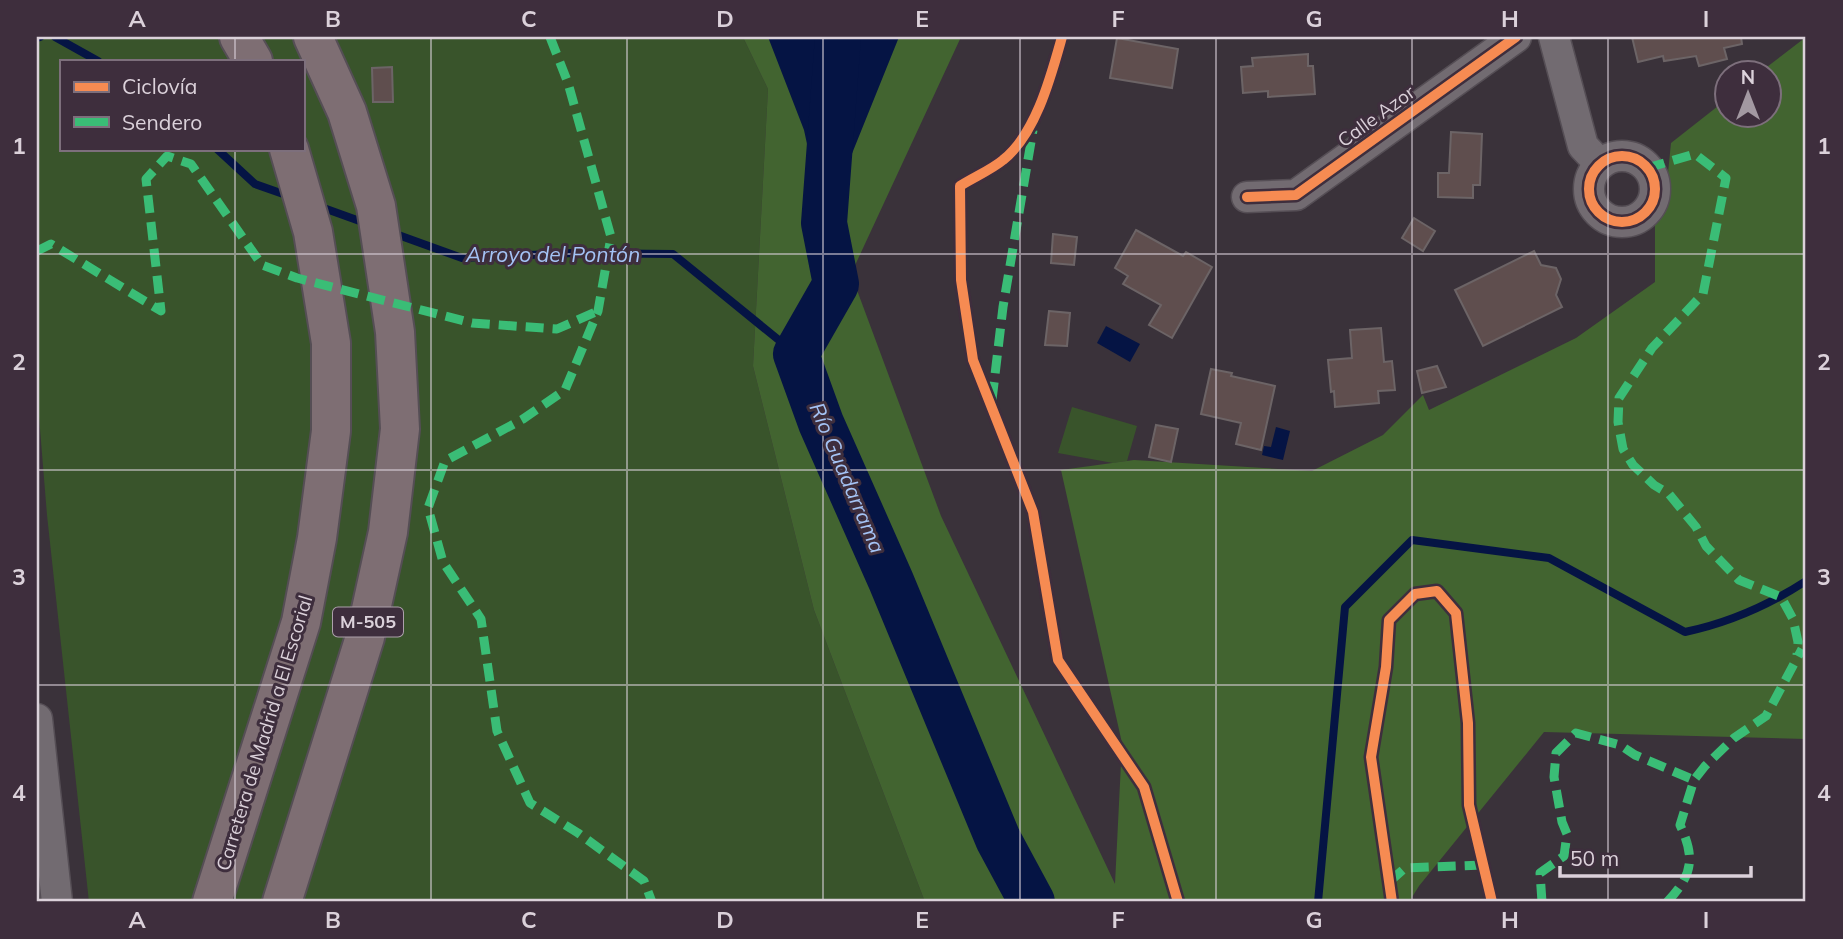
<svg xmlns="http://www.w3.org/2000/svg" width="1843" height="939" viewBox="0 0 1843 939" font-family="Mulish,sans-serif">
	<rect width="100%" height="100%" fill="#3a323a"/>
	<g fill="#39542b" fill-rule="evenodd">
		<path d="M37 37H743L768 89 753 366 814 610 925 902H89L47 515 37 392ZM61 61H303V149H61Z"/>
		<polygon points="1072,407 1137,426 1127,461 1113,463 1058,453"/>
	</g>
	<polygon fill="#426430" points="743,37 961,37 851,274 941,516 1115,884 1122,743 1061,470 1134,460 1312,471 1383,435 1423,395 1429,410 1576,338 1655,282 1655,217 1665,203 1671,143 1727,99 1728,116 1770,116 1770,74 1759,73 1806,37 1806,739 1544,732 1419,886 1409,902 925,902 814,610 753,366 768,89"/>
	<g fill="#051444">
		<polygon points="768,37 899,37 824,223 804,130"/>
		<polygon points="1106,326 1140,344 1130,362 1097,343"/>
		<polygon points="1276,427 1290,431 1283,460 1262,455 1264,446 1271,447"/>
	</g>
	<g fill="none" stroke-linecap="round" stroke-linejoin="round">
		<g stroke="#051444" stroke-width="8">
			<polyline points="55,37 98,61"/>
			<polyline points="37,38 40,37"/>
			<polyline points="217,149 255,184 289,196"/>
			<polyline points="318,206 368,224"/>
			<polyline points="390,232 462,258 572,253 673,254 796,354"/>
			<path d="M1318 902 1345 607 1412 540 1549 558 1685 632C1728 623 1769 605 1806 581"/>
		</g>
		<polyline stroke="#051444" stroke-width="46" points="838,37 824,223 836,284 796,354 821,423 891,581 998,839 1032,902"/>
	</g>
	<g fill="#5f4e4e" stroke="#6c6466" stroke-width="2">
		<polygon points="1632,37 1741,37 1742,44 1724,48 1727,59 1699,66 1696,56 1664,61 1663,56 1638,62"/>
		<polygon points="1117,38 1178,49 1172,88 1110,78"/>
		<polygon points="1308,54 1308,66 1313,66 1315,94 1268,97 1268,91 1243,93 1241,67 1253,66 1252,58"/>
		<polygon points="392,67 393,102 373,102 372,68"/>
		<polygon points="1451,132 1482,134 1480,185 1473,185 1473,198 1438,197 1438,173 1449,173"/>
		<polygon points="1414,218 1435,231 1423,251 1402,238"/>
		<polygon points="1136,230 1183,256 1186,252 1212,267 1172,338 1149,325 1161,305 1123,284 1128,276 1115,268"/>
		<polygon points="1053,234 1077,237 1074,265 1051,263"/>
		<polygon points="1534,251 1541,265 1556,268 1561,279 1556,295 1562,307 1483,346 1455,290"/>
		<polygon points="1049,311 1070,313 1067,346 1045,345"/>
		<polygon points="1381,328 1384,362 1392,361 1395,390 1378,391 1379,403 1335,407 1334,391 1331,392 1328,360 1352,358 1350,330"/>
		<polygon points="1437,366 1446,387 1422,393 1417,371"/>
		<polygon points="1211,369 1232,373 1231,376 1275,386 1261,450 1236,444 1241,423 1201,414"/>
		<polygon points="1156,425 1178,429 1171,462 1149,457"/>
	</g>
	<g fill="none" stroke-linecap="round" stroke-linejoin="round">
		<g stroke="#554e55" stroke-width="33">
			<g id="street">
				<polyline points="1554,37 1583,146 1600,164"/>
				<circle cx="1622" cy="189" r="33"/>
				<polyline points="1247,197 1296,195 1516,37"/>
				<polyline points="37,719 57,902"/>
			</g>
		</g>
		<g stroke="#554e55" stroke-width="42">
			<g id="highway">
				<polyline points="239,37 253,61"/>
				<polyline points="212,902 301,622 317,538 331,431 331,343 313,232 289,149"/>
				<polyline points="282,902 365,637 388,532 400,429 395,332 376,206 347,112 313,37"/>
			</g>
		</g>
		<g stroke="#767076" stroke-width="4.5" stroke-dasharray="5 5" stroke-linecap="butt">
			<path d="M1062 37C1051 76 1036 134 1003 160 991 170 974 177 960 186L961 280 973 360 1033 512 1058 660 1144 787 1178 902"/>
			<polyline points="1392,902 1371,757 1386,667 1389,620 1415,594 1437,591 1456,613 1468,723 1469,805 1492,902"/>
		</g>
		<use href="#street" stroke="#726b71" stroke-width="30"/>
		<use href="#highway" stroke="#7e6e73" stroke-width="38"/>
		<g stroke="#3abd76" stroke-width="9" stroke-dasharray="18 9" stroke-linecap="butt">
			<polyline points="550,37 568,83 611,237 598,311 565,390 523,419 445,461 428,508 443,562 481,619 497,731 530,803 578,833 644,881 652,902"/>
			<polyline points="1647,168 1695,154 1726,178 1703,294 1652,348 1619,398 1618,422 1623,449 1633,465 1654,485 1669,494 1696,527 1706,546 1739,580 1781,597 1793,619 1798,642 1797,655"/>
			<polyline points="37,251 51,244 161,311 146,179 167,156 191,164 262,265 297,278 472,323 557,329 598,311"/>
			<polyline points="992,400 1003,307 1033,130"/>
			<polyline points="1389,882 1405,868 1483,865"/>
			<polyline points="1542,902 1540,873 1564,856 1567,834 1562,822 1554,777 1556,753 1576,733 1620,745 1635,755 1694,780"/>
			<path d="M1667 902C1692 876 1696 859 1680 825L1694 780 1705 766 1734 738 1766 716 1802 649"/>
		</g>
		<g stroke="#3e2e3d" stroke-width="15">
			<g id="cycleway">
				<path d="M1062 37C1051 76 1036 134 1003 160 991 170 974 177 960 186L961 280 973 360 1033 512 1058 660 1144 787 1178 902"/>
				<circle cx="1622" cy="189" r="33"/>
				<polyline points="1247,197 1296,195 1516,37"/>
				<polyline points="1392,902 1371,757 1386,667 1389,620 1415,594 1437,591 1456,613 1468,723 1469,805 1492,902"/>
			</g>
		</g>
		<use href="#cycleway" stroke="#f68b52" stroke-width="10"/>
	</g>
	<path fill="none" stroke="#dbd1da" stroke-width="2" stroke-opacity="0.55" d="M235 37V61M431 37V902M627 37V902M823 37V902M1020 37V902M1216 37V902M1412 37V902M1608 37V902M235 149V902M37 254H1806M37 470H1806M37 685H1806"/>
	<g text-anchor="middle" stroke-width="6" stroke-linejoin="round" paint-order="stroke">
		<rect fill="#3e2e3d" stroke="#aca0ab" stroke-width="2" x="333" y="607.5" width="70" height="29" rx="5"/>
		<g font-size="18" font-weight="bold" fill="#dbd1da">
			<text x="368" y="628">M-505</text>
		</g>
		<g font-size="19" fill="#dbd1da" stroke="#3e2e3d">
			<text transform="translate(1376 116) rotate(-36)" y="7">Calle Azor</text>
			<text transform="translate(264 733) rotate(-73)" y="7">Carretera de Madrid a El Escorial</text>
		</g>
		<g font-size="21" font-style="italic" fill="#a4c3f5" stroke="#3e2e3d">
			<text x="553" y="262">Arroyo del Pontón</text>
			<text transform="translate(847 478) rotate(67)" y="7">Río Guadarrama</text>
		</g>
	</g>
	<rect width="1843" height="939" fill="none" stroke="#3e2e3d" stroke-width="77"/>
	<rect x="60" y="60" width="245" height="91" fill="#3e2e3d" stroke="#7d6f7c" stroke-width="2"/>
	<rect x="74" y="82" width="35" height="10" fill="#f68b52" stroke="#7d6f7c" stroke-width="2"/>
	<text x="122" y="94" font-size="21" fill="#dbd1da">Ciclovía</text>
	<rect x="74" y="117" width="35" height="10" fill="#3abd76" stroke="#7d6f7c" stroke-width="2"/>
	<text x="122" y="130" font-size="21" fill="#dbd1da">Sendero</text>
	<g transform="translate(1748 94)"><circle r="33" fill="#3e2e3d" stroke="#7d6f7c" stroke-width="2"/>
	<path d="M0-5L12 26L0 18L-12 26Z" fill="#a399a2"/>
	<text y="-10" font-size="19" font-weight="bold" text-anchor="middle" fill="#dbd1da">N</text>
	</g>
	<path d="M1560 866v10h191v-10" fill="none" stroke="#dbd1da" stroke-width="3.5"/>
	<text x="1570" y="866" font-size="21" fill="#dbd1da" stroke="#3e2e3d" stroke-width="5" paint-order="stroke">50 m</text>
	<rect x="38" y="38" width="1766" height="862" fill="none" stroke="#dbd1da" stroke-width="2.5"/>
	<g font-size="23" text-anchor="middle" font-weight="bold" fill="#dbd1da">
		<text x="137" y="27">A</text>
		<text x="333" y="27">B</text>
		<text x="529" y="27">C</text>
		<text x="725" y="27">D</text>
		<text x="922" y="27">E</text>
		<text x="1118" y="27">F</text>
		<text x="1314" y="27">G</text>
		<text x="1510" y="27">H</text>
		<text x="1706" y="27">I</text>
		<text x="19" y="154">1</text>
		<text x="1824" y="154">1</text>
		<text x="19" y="370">2</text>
		<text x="1824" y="370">2</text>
		<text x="19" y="585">3</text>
		<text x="1824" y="585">3</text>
		<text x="19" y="801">4</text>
		<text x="1824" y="801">4</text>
		<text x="137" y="928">A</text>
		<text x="333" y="928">B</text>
		<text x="529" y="928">C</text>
		<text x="725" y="928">D</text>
		<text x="922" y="928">E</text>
		<text x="1118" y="928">F</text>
		<text x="1314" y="928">G</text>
		<text x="1510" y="928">H</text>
		<text x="1706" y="928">I</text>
	</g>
</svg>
